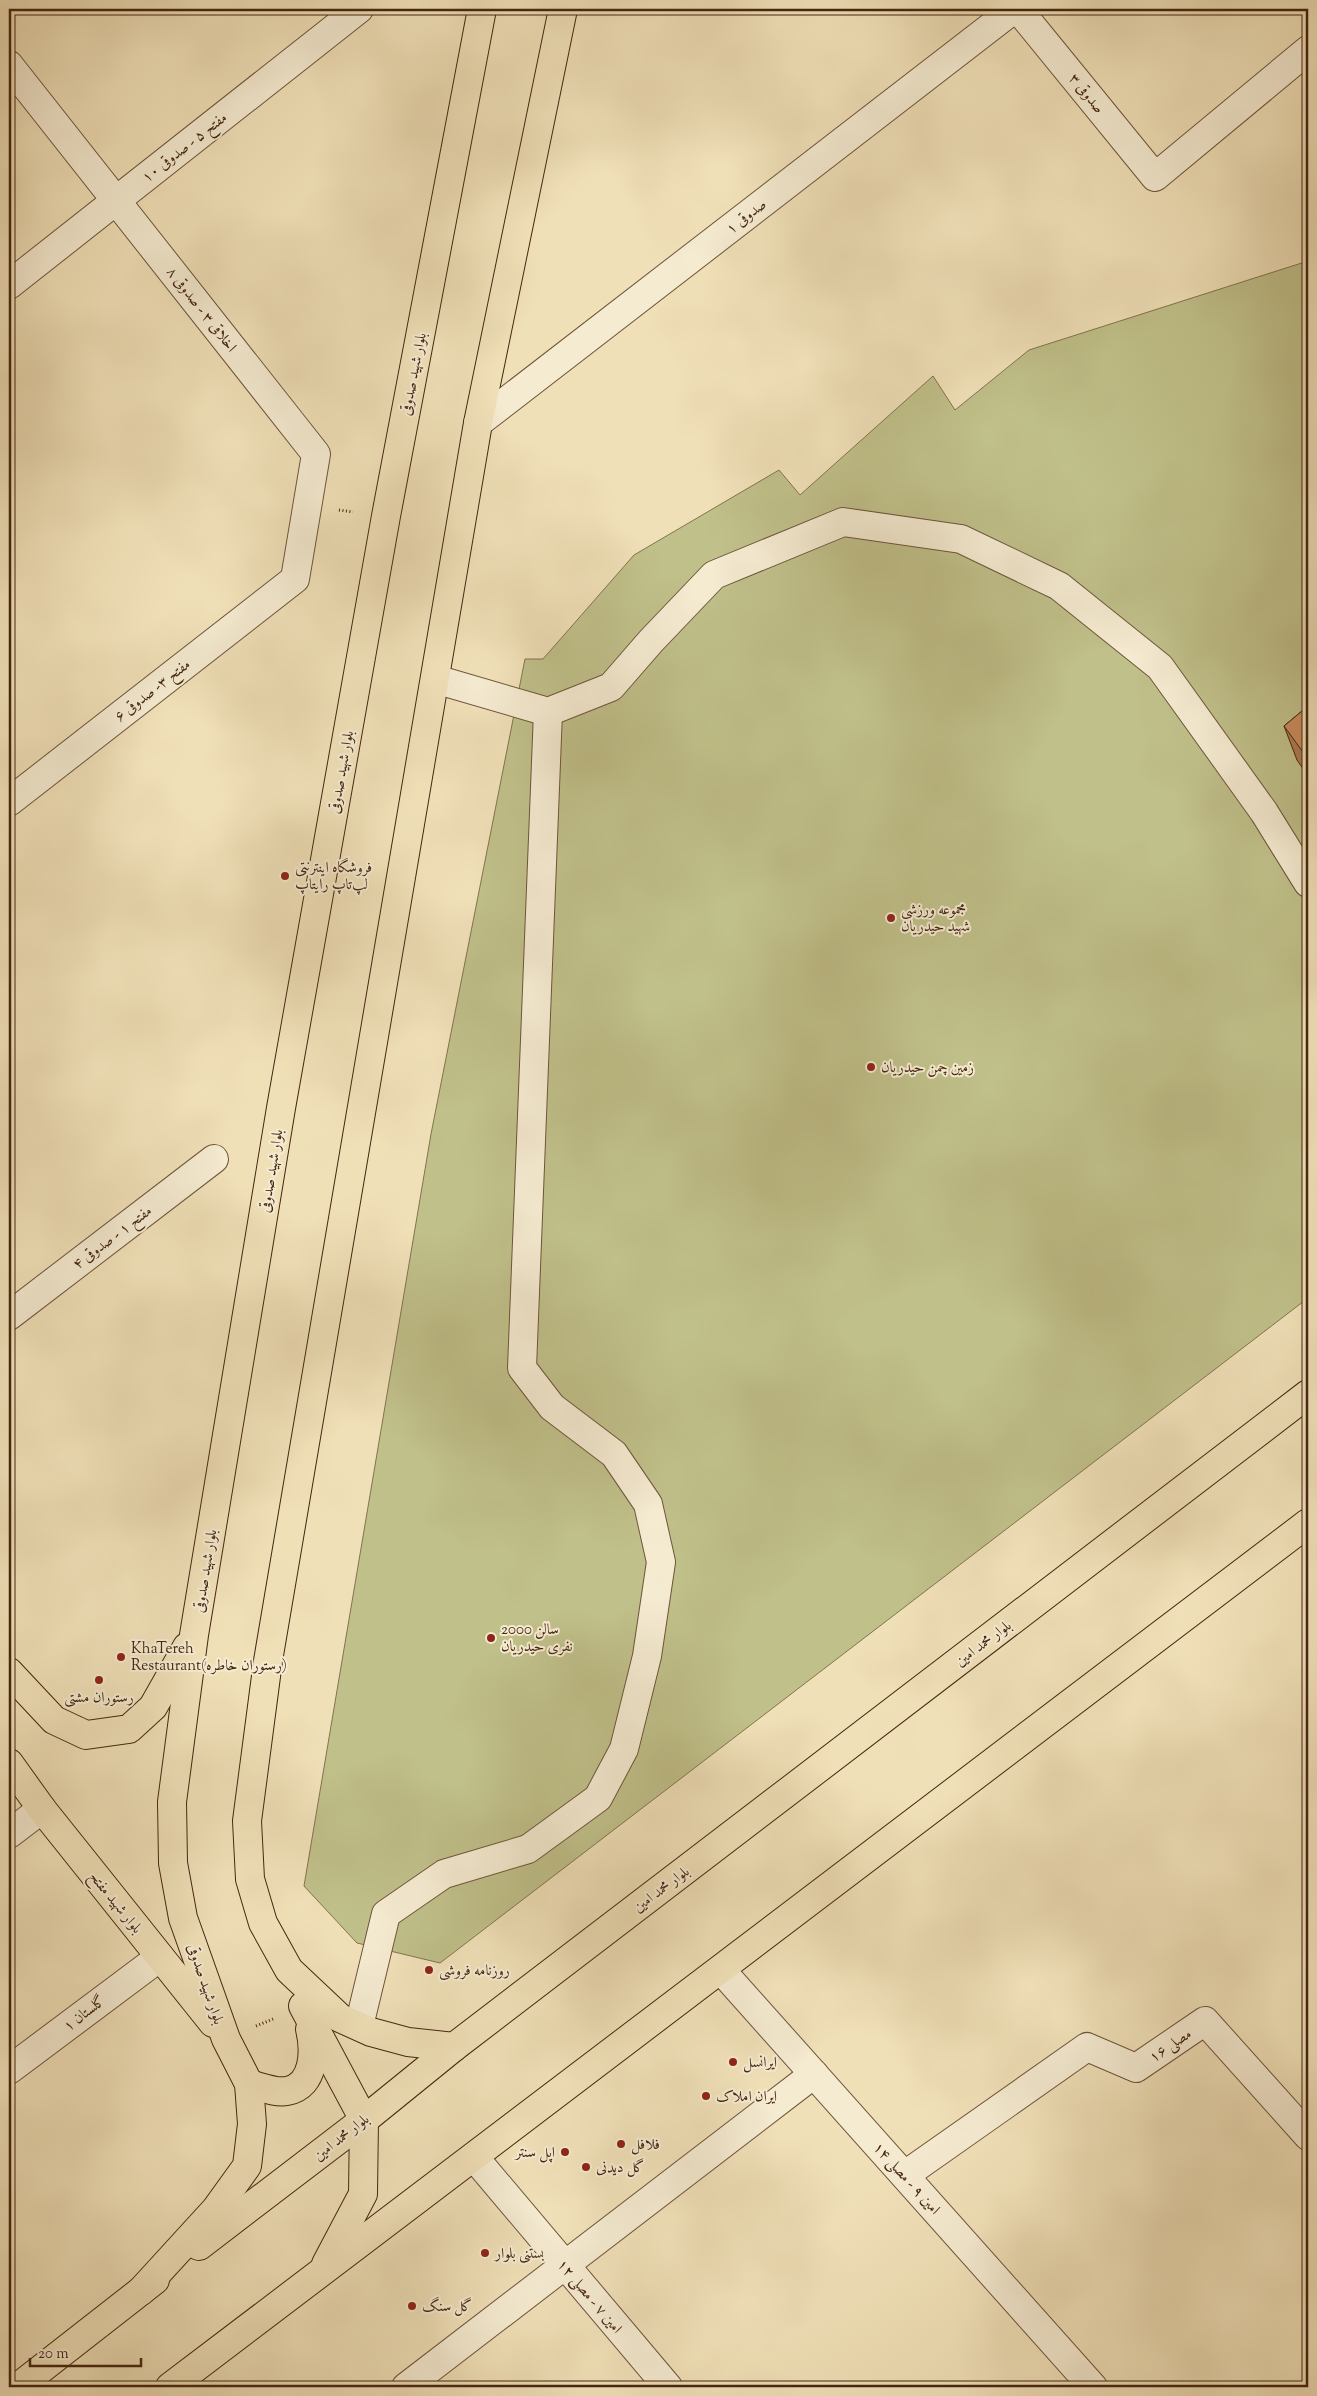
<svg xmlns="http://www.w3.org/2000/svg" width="1317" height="2396" viewBox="0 0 1317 2396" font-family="'Sorts Mill Goudy',Amiri,serif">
	<rect width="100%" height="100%" fill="#f0e0b8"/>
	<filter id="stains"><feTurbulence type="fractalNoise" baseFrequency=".004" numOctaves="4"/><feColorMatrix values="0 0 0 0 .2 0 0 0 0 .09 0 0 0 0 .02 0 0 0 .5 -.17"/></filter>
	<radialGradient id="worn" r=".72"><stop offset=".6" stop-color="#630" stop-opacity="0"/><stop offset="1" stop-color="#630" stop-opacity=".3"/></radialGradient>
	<polygon fill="#c0c08a" stroke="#82734e" points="1308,261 1308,1298 440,1963 357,1943 304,1886 431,1134 525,659 543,659 634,555 779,470 800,495 933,376 955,410 1029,350"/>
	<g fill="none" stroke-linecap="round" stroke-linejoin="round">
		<g stroke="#6f543b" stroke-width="30">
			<g id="minor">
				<polyline points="1018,9 1155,177 1308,50"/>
				<polyline points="9,65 316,454 295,579 9,802"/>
				<polyline points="9,285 359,9"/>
				<polyline points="478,423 1014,9"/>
				<polyline points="435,679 548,712 611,687 651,641 714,575 843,522 961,539 1059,586 1160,667 1264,812 1308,883"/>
				<polyline points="9,1316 214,1159"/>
				<polyline points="9,1834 42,1809"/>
				<polyline points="721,1970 1093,2387"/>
				<polyline points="359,2026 386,1914 444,1874 528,1849 598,1798 624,1749 647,1656 661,1562 648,1504 614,1454 552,1407 522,1368 548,712"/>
				<polyline points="9,2070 160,1957"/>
				<polyline points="474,2157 668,2387"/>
				<polyline points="905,2175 1087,2047 1136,2068 1205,2021 1308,2136"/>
				<polyline points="406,2387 814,2074"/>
			</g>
		</g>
		<g stroke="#442611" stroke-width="30">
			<g id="major">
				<polyline points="9,1672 54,1720 86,1735 129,1729 153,1707 187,1647"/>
				<polyline points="9,1763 42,1809 213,2023"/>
				<polyline points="303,2006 364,2120 363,2194 326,2264"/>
				<polyline points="454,2047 408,2042 371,2032 340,2018 289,1970 263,1923 250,1879 247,1821 268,1661 478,423 563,9"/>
				<path d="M249 2084C261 2087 275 2093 287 2091 315 2086 315 2050 310 2029"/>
				<polyline points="199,2246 364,2120 454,2047 1308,1394"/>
				<polyline points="141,2291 216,2209 247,2166 252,2124 249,2084 226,2039 183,1918 173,1863 172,1802 194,1635 281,1108 386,516 482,9"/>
				<polyline points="18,2387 155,2280"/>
				<polyline points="170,2387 1308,1523"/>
			</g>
		</g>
		<g stroke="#442611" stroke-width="3" stroke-dasharray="1 2.5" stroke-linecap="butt">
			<polyline points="339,510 353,512"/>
			<polyline points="256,2026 273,2019"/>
		</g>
		<use href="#minor" stroke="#f5ebd1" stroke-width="28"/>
		<use href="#major" stroke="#f0e0b8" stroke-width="28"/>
	</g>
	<polygon fill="#ae7850" stroke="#442611" points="1308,706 1308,776 1297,760 1284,726"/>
	<polygon fill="#ca8b5d" stroke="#442611" points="1308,706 1308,759 1284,726"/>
	<g fill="#8f2418" stroke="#f5ebd1" stroke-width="2">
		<circle cx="285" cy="876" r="5"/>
		<circle cx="891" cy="918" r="5"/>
		<circle cx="871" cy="1067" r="5"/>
		<circle cx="491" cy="1638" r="5"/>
		<circle cx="121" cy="1657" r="5"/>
		<circle cx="99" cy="1680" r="5"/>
		<circle cx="429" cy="1970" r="5"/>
		<circle cx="733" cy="2062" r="5"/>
		<circle cx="706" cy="2096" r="5"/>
		<circle cx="621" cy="2144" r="5"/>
		<circle cx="565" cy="2152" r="5"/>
		<circle cx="586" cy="2167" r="5"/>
		<circle cx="485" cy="2253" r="5"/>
		<circle cx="412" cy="2306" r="5"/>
	</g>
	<g text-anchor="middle" stroke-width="4" stroke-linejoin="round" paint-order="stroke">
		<g font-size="15" fill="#442611" stroke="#f5ebd1">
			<text transform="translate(1087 93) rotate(51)" y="5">صدوقی ۳</text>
			<text transform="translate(184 147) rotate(-38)" y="5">مفتح ۵ - صدوقی ۱۰</text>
			<text transform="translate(746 216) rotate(-38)" y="5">صدوقی ۱</text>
			<text transform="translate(202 309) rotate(52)" y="5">اخلاقی ۳ - صدوقی ۸</text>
			<text transform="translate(413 374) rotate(-79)" y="5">بلوار شهید صدوقی</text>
			<text transform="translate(152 690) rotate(-38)" y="5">مفتح ۳- صدوقی ۶</text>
			<text transform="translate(341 772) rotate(-80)" y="5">بلوار شهید صدوقی</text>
			<text transform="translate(271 1171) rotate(-81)" y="5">بلوار شهید صدوقی</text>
			<text transform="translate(112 1237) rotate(-37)" y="5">مفتح ۱ - صدوقی ۴</text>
			<text transform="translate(205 1571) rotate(-81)" y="5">بلوار شهید صدوقی</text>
			<text transform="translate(983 1643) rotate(-37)" y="5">بلوار محمد امین</text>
			<text transform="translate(661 1889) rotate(-37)" y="5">بلوار محمد امین</text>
			<text transform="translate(116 1902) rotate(51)" y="5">بلوار شهید مفتح</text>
			<text transform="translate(206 1984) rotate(71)" y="5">بلوار شهید صدوقی</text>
			<text transform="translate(84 2013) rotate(-37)" y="5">گلستان ۱</text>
			<text transform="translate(1170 2045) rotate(-34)" y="5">مصلی ۱۶</text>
			<text transform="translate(341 2137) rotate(-38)" y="5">بلوار محمد امین</text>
			<text transform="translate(907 2178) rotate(48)" y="5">امین ۹ - مصلی ۱۴</text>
			<text transform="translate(590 2296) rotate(50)" y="5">امین ۷ - مصلی ۱۲</text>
		</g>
		<g font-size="15" fill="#442611" stroke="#f5ebd1" text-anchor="start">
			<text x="295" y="872">فروشگاه اینترنتی<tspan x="295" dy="17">لپ‌تاپ رایتاپ</tspan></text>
			<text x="901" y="914">مجموعه ورزشی<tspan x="901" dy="17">شهید حیدریان</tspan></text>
			<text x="881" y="1072">زمین چمن حیدریان</text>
			<text x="501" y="1634">سالن 2000<tspan x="501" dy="17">نفری حیدریان</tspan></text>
			<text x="131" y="1653">KhaTereh<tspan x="131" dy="17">Restaurant(رستوران خاطره)</tspan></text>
			<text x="99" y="1702" text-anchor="middle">رستوران مشتی</text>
			<text x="439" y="1975">روزنامه فروشی</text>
			<text x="743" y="2067">ایرانسل</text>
			<text x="716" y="2101">ایران املاک</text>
			<text x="631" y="2149">فلافل</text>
			<text x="555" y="2157" text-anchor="end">اپل سنتر</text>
			<text x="596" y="2172">گل دیدنی</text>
			<text x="495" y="2258">بستنی بلوار</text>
			<text x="422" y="2311">گل سنگ</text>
		</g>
	</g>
	<rect width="1317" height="2396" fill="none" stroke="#f0e0b8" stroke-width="30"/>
	<rect x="10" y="10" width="1297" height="2376" fill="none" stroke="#442611" stroke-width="2.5"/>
	<rect x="15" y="15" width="1287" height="2366" fill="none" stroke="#442611"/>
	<path d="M30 2358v8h111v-8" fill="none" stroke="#442611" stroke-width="2.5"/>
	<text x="38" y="2358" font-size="15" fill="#442611" stroke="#f5ebd1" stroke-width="4" paint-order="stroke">20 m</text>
	<rect width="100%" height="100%" filter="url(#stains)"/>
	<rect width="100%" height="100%" fill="url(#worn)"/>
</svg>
